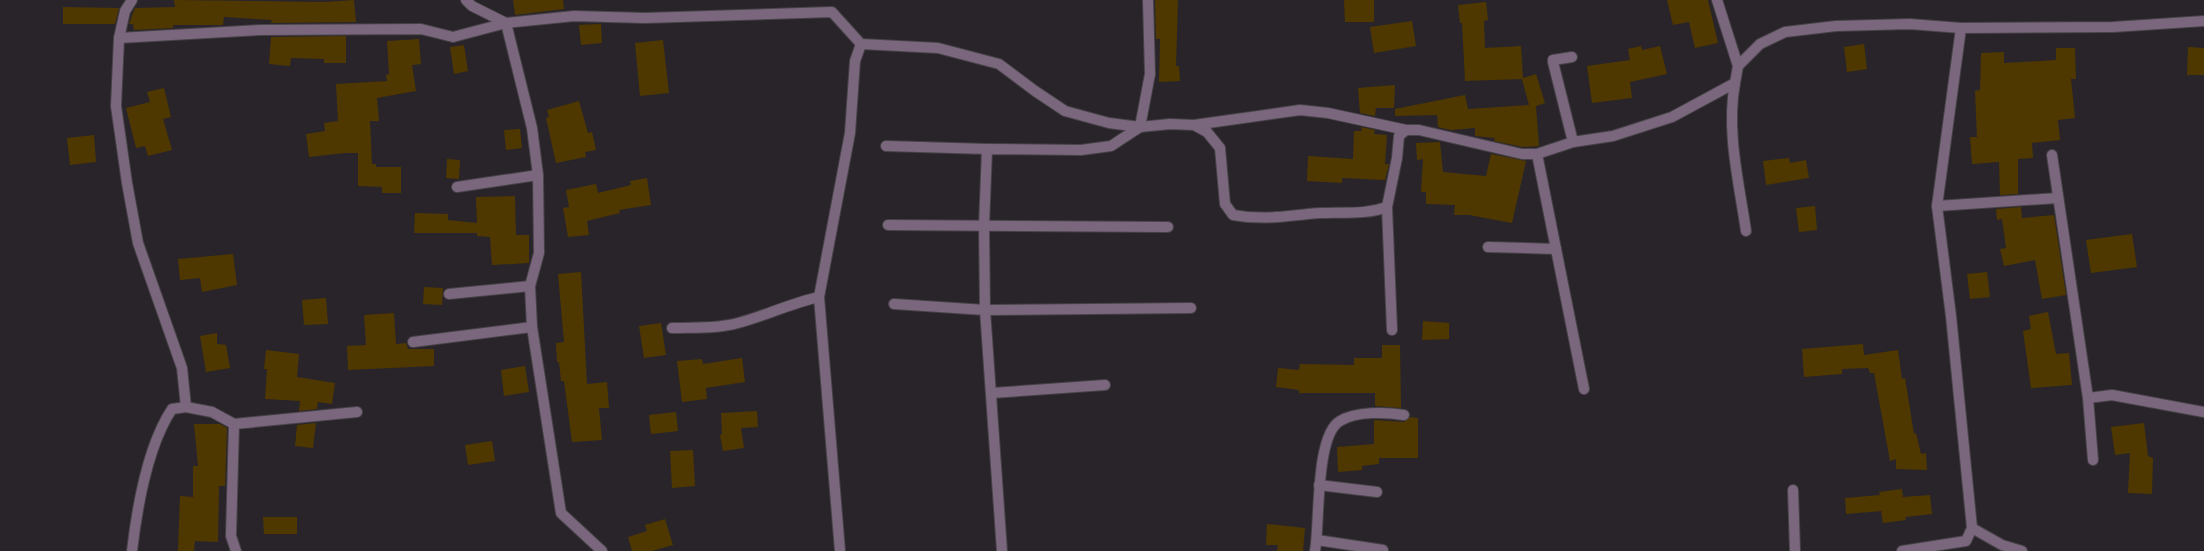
<svg xmlns="http://www.w3.org/2000/svg" width="2204" height="551" viewBox="0 0 2204 551" font-family="'Open Sans',sans-serif">
	<rect width="100%" height="100%" fill="#29242a"/>
	<g fill="#4f3800">
		<polygon points="174,0 323,2 354,0 356,22 271,23 272,20 224,17 223,25 173,25 173,28 134,30 133,24 129,24 135,8 175,7"/>
		<polygon points="513,0 563,0 564,9 515,15"/>
		<polygon points="1155,0 1178,0 1176,66 1179,66 1180,81 1159,82 1160,39 1156,39"/>
		<polygon points="1344,0 1374,0 1374,22 1345,22"/>
		<polygon points="1667,0 1708,0 1718,43 1695,48 1689,22 1673,25"/>
		<polygon points="1486,2 1488,20 1484,21 1485,48 1521,46 1523,78 1536,74 1545,103 1536,106 1539,146 1523,147 1494,141 1495,138 1475,136 1475,128 1451,130 1438,127 1437,115 1395,116 1395,109 1465,95 1468,109 1529,105 1522,79 1465,81 1462,23 1460,23 1458,5"/>
		<polygon points="63,7 119,8 115,24 63,24"/>
		<polygon points="1412,21 1416,46 1374,53 1370,27"/>
		<polygon points="601,24 602,43 581,45 579,25"/>
		<polygon points="346,36 346,63 324,63 324,59 291,58 290,66 269,64 271,37"/>
		<polygon points="419,39 421,64 412,65 416,91 377,98 379,121 370,121 372,164 376,164 376,167 401,167 401,193 382,193 382,187 358,186 358,153 345,153 309,157 306,134 325,131 324,123 338,121 336,84 387,81 386,75 389,74 387,41"/>
		<polygon points="663,40 669,93 640,96 635,43"/>
		<polygon points="1864,44 1867,69 1847,72 1844,47"/>
		<polygon points="464,45 468,71 454,74 450,47"/>
		<polygon points="1641,46 1642,50 1660,46 1667,74 1630,82 1632,98 1592,103 1587,66 1630,60 1628,49"/>
		<polygon points="2188,47 2204,48 2204,75 2187,75"/>
		<polygon points="2056,48 2075,48 2076,79 2071,79 2075,118 2058,120 2060,140 2032,143 2033,158 2018,159 2018,194 2000,195 1999,162 1972,164 1970,137 1977,137 1975,91 1980,90 1981,53 2004,52 2004,63 2056,60"/>
		<polygon points="1395,85 1394,108 1376,108 1375,116 1360,113 1358,88"/>
		<polygon points="164,88 171,117 163,119 172,150 148,156 145,146 136,148 126,108 150,102 147,92"/>
		<polygon points="579,101 588,133 592,132 596,150 585,152 586,157 556,163 546,118 549,117 547,110"/>
		<polygon points="1361,127 1375,130 1374,134 1387,135 1385,164 1389,164 1385,180 1342,178 1342,183 1307,181 1308,156 1353,159 1354,131 1362,131"/>
		<polygon points="520,129 522,148 506,150 504,130"/>
		<polygon points="94,135 96,162 70,165 67,138"/>
		<polygon points="1440,142 1443,172 1486,176 1491,154 1526,161 1512,223 1469,215 1454,215 1455,205 1426,204 1426,192 1421,192 1423,159 1417,160 1416,143"/>
		<polygon points="1789,158 1790,163 1806,160 1809,178 1766,185 1763,161"/>
		<polygon points="447,159 460,160 459,179 446,178"/>
		<polygon points="647,178 651,205 619,210 620,213 587,221 589,235 568,237 563,208 569,207 566,190 596,184 598,193 631,185 630,181"/>
		<polygon points="515,196 516,235 529,235 529,263 492,265 490,237 477,236 477,233 414,233 415,213 448,214 448,220 477,223 476,197"/>
		<polygon points="1815,206 1817,230 1799,232 1796,208"/>
		<polygon points="2021,207 2022,218 2054,215 2066,295 2042,299 2035,260 2004,266 2000,249 2006,248 2002,219 1997,220 1996,209"/>
		<polygon points="2132,234 2137,267 2091,273 2086,240"/>
		<polygon points="233,254 237,285 202,292 200,278 180,280 178,259"/>
		<polygon points="581,272 587,384 607,382 609,408 599,408 602,440 572,442 564,381 561,381 559,362 557,362 556,343 564,342 558,274"/>
		<polygon points="1987,272 1990,297 1970,299 1967,274"/>
		<polygon points="424,287 443,288 442,305 423,304"/>
		<polygon points="326,298 328,324 304,325 302,300"/>
		<polygon points="2048,312 2056,354 2069,353 2072,385 2031,388 2023,331 2031,329 2029,316"/>
		<polygon points="394,313 396,344 406,343 408,349 434,349 434,366 348,370 347,346 366,345 364,315"/>
		<polygon points="1423,321 1449,323 1449,339 1422,340"/>
		<polygon points="661,323 666,355 644,358 639,326"/>
		<polygon points="217,333 217,344 226,345 230,368 206,372 200,336"/>
		<polygon points="1863,344 1864,355 1898,350 1902,379 1905,378 1914,434 1916,433 1921,454 1926,453 1927,470 1896,469 1896,459 1890,461 1874,373 1870,373 1868,368 1842,369 1842,374 1804,377 1802,349"/>
		<polygon points="1382,345 1400,345 1401,408 1375,406 1375,393 1299,393 1299,390 1276,387 1278,368 1299,370 1300,364 1354,365 1354,358 1382,358"/>
		<polygon points="266,350 299,354 297,377 335,383 332,404 318,402 317,409 299,411 300,401 265,399 267,369 264,369"/>
		<polygon points="742,358 745,382 706,388 707,399 682,402 677,361 702,359 703,364"/>
		<polygon points="525,366 529,392 504,396 501,370"/>
		<polygon points="757,411 758,427 741,428 744,448 723,451 720,435 722,434 721,413"/>
		<polygon points="676,412 678,431 651,434 649,415"/>
		<polygon points="1410,417 1418,418 1418,458 1379,458 1379,464 1362,466 1362,470 1338,472 1337,447 1374,444 1374,420 1404,422"/>
		<polygon points="316,423 313,448 295,446 297,425"/>
		<polygon points="2144,423 2148,456 2153,458 2152,494 2128,493 2130,453 2115,455 2111,427"/>
		<polygon points="194,424 220,424 227,428 225,486 219,486 218,542 195,541 194,551 178,551 180,496 193,497 193,466 198,466"/>
		<polygon points="492,441 495,461 468,465 465,445"/>
		<polygon points="693,450 695,486 672,488 670,451"/>
		<polygon points="1902,489 1903,497 1930,495 1932,514 1905,517 1906,520 1883,523 1881,511 1846,514 1845,498 1880,495 1879,492"/>
		<polygon points="263,517 297,517 297,534 264,534"/>
		<polygon points="665,519 673,545 652,551 632,551 628,537 647,531 645,525"/>
		<polygon points="1267,524 1305,528 1303,551 1277,551 1278,545 1266,545"/>
	</g>
	<g fill="none" stroke-linecap="round" stroke-linejoin="round">
		<g stroke="#474248" stroke-width="12">
			<g id="minor">
				<polyline points="132,0 125,11 119,38 116,106 127,183 138,243 182,368 186,407 212,412 234,424 231,536 236,551"/>
				<path d="M466 0 472 6 506 23 574 16 645 18 832 12 861 44 938 48 999 64 1035 91 1065 111 1109 123 1140 127 1170 124 1194 125 1207 132 1220 148 1225 204 1233 215C1266 221 1289 215 1321 213 1344 212 1365 215 1387 207L1397 158 1399 136 1406 130H1419L1522 154H1537L1573 142 1613 136 1672 117 1735 83 1738 66 1760 44 1785 32 1836 26 1910 24 1961 28 2113 27 2204 21"/>
				<polyline points="1717,0 1738,66"/>
				<polyline points="119,38 260,30 421,29 453,37 506,23 532,128 538,175 539,253 530,286 532,327 561,513 602,551"/>
				<polyline points="1572,57 1553,60 1553,62 1573,142"/>
				<path d="M1735 83C1726 132 1739 182 1746 231"/>
				<polyline points="1194,125 1300,110 1328,113 1406,130"/>
				<polyline points="886,146 987,149"/>
				<polyline points="1537,154 1584,389"/>
				<polyline points="2052,155 2088,398 2093,460"/>
				<polyline points="457,187 538,175"/>
				<polyline points="1937,206 2058,198"/>
				<polyline points="1387,207 1392,330"/>
				<polyline points="888,225 1168,227"/>
				<polyline points="1488,247 1556,249"/>
				<polyline points="449,294 530,286"/>
				<polyline points="894,304 985,310 1191,308"/>
				<path d="M672 328C694 327 717 329 738 323 765 316 791 303 819 297"/>
				<polyline points="413,342 532,327"/>
				<polyline points="992,393 1105,385"/>
				<polyline points="2088,398 2112,395 2204,412"/>
				<polyline points="234,424 357,412"/>
				<polyline points="1319,485 1377,492"/>
				<polyline points="1793,490 1795,551"/>
				<polyline points="1972,528 2002,545 2022,551"/>
				<polyline points="1317,540 1383,550"/>
				<path d="M132 551C137 508 148 445 172 409L186 407"/>
				<polyline points="840,551 819,297 850,133 855,61 861,44"/>
				<polyline points="1002,551 985,310 984,226 987,149 1081,150 1111,146 1140,127 1150,74 1148,0"/>
				<path d="M1315 551C1320 524 1315 435 1340 421 1356 411 1386 412 1404 415"/>
				<polyline points="1902,551 1966,541 1972,528 1951,316 1937,206 1961,28"/>
			</g>
		</g>
		<use href="#minor" stroke="#7a677d" stroke-width="10"/>
	</g>
</svg>
